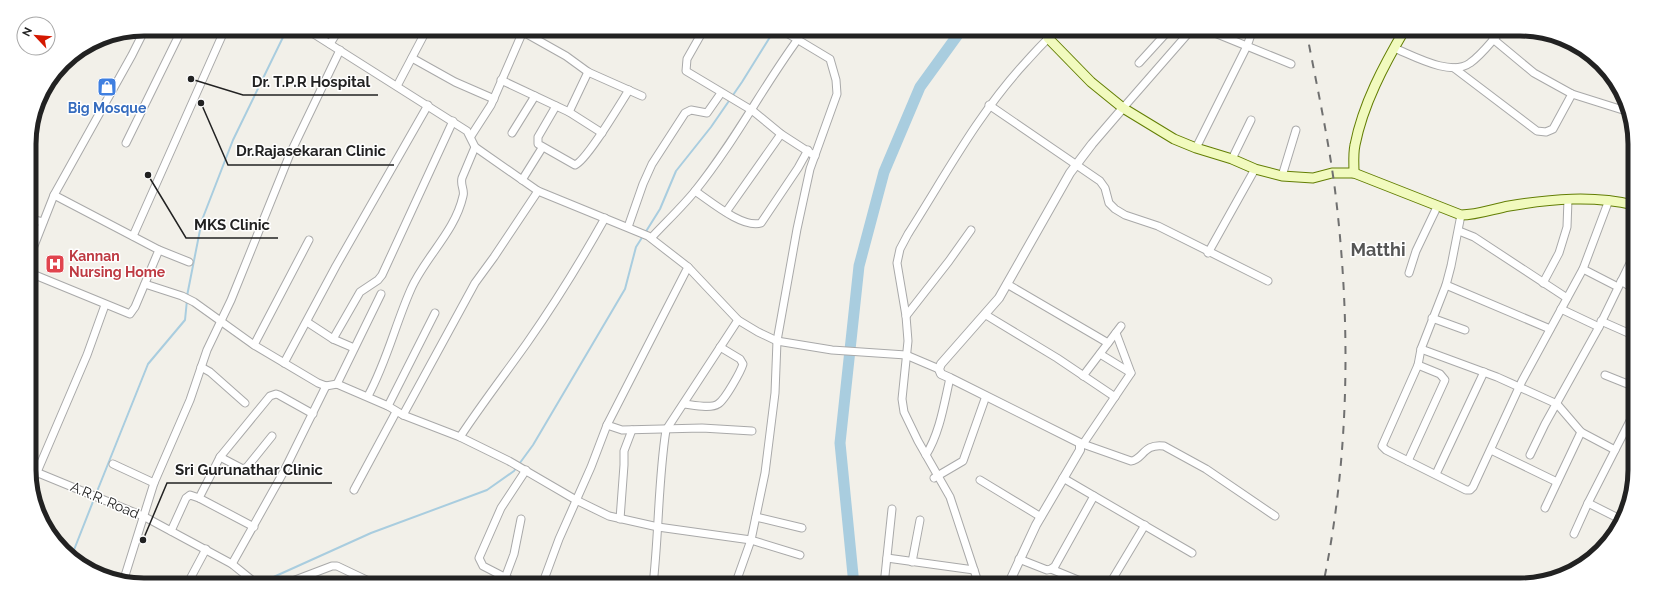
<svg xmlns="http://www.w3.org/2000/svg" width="1664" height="614" viewBox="0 0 1664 614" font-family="Raleway,sans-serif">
	<rect width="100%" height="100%" fill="#f2f0e9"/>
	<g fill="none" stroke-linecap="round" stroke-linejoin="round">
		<g stroke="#a9cddf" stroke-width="2">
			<polyline points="645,233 660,209 676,171 711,127 742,82 775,29"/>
			<polyline points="187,296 202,220 233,140 287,29"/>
			<polyline points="96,494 148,364 185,320 187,300"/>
			<polyline points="72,555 94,499"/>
			<polyline points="258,584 371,533 487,490 514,471 533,445 625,289 636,247 643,236"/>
		</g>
		<polyline stroke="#a9cddf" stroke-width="11" points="854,585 840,443 859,266 884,172 920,87 962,29"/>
		<g stroke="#a9a9a9" stroke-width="9">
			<g id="minor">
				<polyline points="306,29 467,131 475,147 538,191 648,236 688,267 607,425 591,467 559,539 542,585"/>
				<polyline points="518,29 566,56 588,72 642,96"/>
				<polyline points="704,29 687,59 686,71 753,111 781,134 815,156"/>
				<polyline points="1205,29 1291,64"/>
				<polyline points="1493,39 1534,73 1572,94 1626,111"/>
				<polyline points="330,44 339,29"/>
				<path d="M1394 48C1414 56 1451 77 1470 63 1483 54 1492 40 1503 29"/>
				<polyline points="412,58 455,82 494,99"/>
				<polyline points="1139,63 1170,29"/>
				<polyline points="1454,68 1537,131 1546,132 1553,129 1572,94"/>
				<polyline points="501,80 569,112 602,133"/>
				<polyline points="397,86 427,29"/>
				<polyline points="989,105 1100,181 1105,188 1109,203 1115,209 1125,215 1158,226 1268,281"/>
				<path d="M556 106 538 137V144L575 165C587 160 620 104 629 90"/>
				<polyline points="1123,108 1192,29"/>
				<polyline points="569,112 588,72"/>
				<polyline points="512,133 535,96"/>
				<polyline points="471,136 491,105 524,29"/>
				<polyline points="126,143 182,29"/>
				<polyline points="1196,148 1247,46 1253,29"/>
				<polyline points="1232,159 1251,120"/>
				<polyline points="1282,176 1296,130"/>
				<polyline points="522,180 542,148"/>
				<path d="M695 191C710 201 743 229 761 223L798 168 808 150"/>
				<polyline points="726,212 781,134"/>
				<polyline points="1461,215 1451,266 1446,285 1421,349 1418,365 1382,446 1386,450 1466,490 1470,490 1473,487 1522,381 1583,269 1609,200"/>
				<polyline points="30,219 43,222"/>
				<polyline points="628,227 643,184 652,164 685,113 691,110 707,113 721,93"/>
				<polyline points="1459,231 1474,237 1567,298"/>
				<polyline points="133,236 225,29"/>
				<path d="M652 237C666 222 682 207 695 191 734 143 762 88 798 39"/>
				<polyline points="159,250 189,262"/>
				<polyline points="1208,253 1255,169"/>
				<polyline points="30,256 54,195 132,55 145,29"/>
				<polyline points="688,267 738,320 758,332 777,341 832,350 906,355 939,369"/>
				<polyline points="1583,269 1618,287"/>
				<polyline points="30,273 130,314 135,307 159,250 54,195"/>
				<polyline points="1409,273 1416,251 1437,207"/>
				<polyline points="1621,281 1634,289"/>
				<polyline points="1543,283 1559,253 1567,227 1568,199"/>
				<polyline points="145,284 182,296 194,302 254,345 318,383 326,386 337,384 388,406 403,415 460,437 509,461 576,500 609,516 658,527 751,540 800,555"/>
				<polyline points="1007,284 1108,343"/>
				<polyline points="1446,285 1550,329"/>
				<polyline points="1561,309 1599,327"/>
				<polyline points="986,315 1057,358 1115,397"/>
				<polyline points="906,316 949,261 971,230"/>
				<polyline points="1432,318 1465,330"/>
				<polyline points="1601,321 1635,336"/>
				<polyline points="307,322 333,339 354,348"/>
				<polyline points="333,339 360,292 378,280 382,275 453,121"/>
				<polyline points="254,345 309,240"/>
				<polyline points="1421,349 1497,377 1557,404 1581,432 1615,450"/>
				<polyline points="1100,354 1131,373"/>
				<polyline points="284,363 336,266 428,105"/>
				<polyline points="201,367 210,372 245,403"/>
				<polyline points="1605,375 1635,387"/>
				<polyline points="1083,376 1121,326"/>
				<polyline points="337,384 381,294"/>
				<path d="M368 396C387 361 395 325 411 289 425 257 455 232 463 196 465 190 460 185 462 178L475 147"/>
				<path d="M684 404C693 405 711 409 718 404 725 400 741 371 743 364L740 359 720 347"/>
				<polyline points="388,406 435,313"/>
				<polyline points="403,415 475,283 494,257 538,191"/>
				<polyline points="607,425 622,430 702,428 752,431"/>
				<path d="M460 437C481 405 505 374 527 343 555 303 581 261 605 218"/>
				<path d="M1080 443 1131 461C1143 460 1143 443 1164 446L1206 469 1275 516"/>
				<polyline points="1083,444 1131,373 1116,333"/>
				<polyline points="1491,450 1557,482"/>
				<path d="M926 455C940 432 944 404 950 378"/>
				<polyline points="1530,455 1545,424 1599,327 1634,255"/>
				<polyline points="220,457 243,469 247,467 272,436"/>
				<polyline points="1408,461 1445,380 1440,374 1418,365"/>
				<polyline points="113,464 154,483"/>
				<polyline points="31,470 143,516 232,564 258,585"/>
				<polyline points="1436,474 1484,372"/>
				<polyline points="934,478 963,461 986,396"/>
				<polyline points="1063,478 1192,553"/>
				<polyline points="980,480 1041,517"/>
				<polyline points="31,486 87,355 105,305"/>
				<polyline points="354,490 396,412"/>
				<polyline points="199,498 220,457 270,396 276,394 279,395 313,414"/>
				<polyline points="1588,503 1620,519"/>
				<polyline points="1545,508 1581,432"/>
				<polyline points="756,517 802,528"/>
				<polyline points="620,519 624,465 624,451 632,430"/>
				<polyline points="171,531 186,498 190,495 199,498 254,527"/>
				<polyline points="1574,534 1588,503 1635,411"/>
				<polyline points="887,558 974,570"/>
				<polyline points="1019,559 1047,570 1051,569 1055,566 1094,496"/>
				<polyline points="912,562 920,520"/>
				<polyline points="232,564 283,473 326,386"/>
				<polyline points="1051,569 1090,585"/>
				<polyline points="505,578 514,554 521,519"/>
				<polyline points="123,582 154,483 190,400 207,350 231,300 290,154 340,50"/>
				<polyline points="189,585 190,579 206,549"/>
				<polyline points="282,585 332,566 337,566 377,585"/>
				<polyline points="520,585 483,566 479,558 501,508 526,470"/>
				<path d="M653 585C659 533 658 481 666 430L738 320"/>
				<polyline points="735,585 751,540 765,473 775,393 777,341 797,229 810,169 837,94 836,80 830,59 780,29"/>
				<polyline points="884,585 892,509"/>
				<path d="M979 585 950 497 918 441 904 412 902 399 908 341 906 316 897 263 900 249 908 234C945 176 978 114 1025 63 1036 51 1046 39 1059 29"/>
				<polyline points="1109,585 1145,525"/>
			</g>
		</g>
		<g stroke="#a9a9a9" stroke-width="10">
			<g id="tertiary">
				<polyline points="1041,29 1048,38"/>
				<polyline points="1008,585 1036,525 1080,450 1080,443 950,378 941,374 939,369 941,364 999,298 1070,173 1092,144 1123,108"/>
			</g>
		</g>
		<g stroke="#637e04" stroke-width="11">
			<g id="secondary">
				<path d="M1048 38 1091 82 1123 108 1174 139 1196 148 1232 159 1255 169 1282 176 1313 178 1332 173H1354L1461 215C1477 215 1493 209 1509 206 1551 199 1593 195 1634 205"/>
				<path d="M1354 173C1354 164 1353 154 1355 145 1363 104 1384 65 1405 29"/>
			</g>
		</g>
		<use href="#minor" stroke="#fff" stroke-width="7"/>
		<use href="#tertiary" stroke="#fff" stroke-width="8"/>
		<use href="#secondary" stroke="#f1fabe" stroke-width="9"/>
		<path stroke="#707070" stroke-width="2" stroke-dasharray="8 8" stroke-linecap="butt" d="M1306 29C1316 82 1328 136 1335 190 1351 320 1350 456 1323 585"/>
	</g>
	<defs>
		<g id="shop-square" transform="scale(1)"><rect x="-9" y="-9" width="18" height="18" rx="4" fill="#3f7fe0" stroke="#fff"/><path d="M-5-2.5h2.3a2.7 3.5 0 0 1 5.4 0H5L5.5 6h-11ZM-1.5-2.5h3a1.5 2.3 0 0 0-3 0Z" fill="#fff"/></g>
		<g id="hospital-square" transform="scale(1)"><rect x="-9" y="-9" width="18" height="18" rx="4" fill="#e0444e" stroke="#fff"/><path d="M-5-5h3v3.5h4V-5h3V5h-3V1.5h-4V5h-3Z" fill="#fff"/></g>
	</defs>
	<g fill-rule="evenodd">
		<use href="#shop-square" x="107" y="87"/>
		<use href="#hospital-square" x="55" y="264"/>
	</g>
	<g text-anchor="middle" stroke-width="3" stroke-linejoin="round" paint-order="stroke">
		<g font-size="14" font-weight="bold" fill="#366cbe" stroke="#fff">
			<text x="107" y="113">Big Mosque</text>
		</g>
		<g font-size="14" font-weight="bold" fill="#be3a42" stroke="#fff" text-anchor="start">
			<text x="69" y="261">Kannan<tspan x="69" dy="16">Nursing Home</tspan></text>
		</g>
		<g font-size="14" fill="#222" stroke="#fff">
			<text transform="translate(105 500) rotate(23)" y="5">A.R.R. Road</text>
		</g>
		<g font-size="18" font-weight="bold" fill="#555" stroke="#fff">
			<text x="1378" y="256">Matthi</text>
		</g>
	</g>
	<path d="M0 0H1664V614H0ZM144 36H1520A108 108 0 0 1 1628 144V470A108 108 0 0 1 1520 578H144A108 108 0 0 1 36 470V144A108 108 0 0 1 144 36Z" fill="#fff" fill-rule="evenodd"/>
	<path fill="none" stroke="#222" stroke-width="5" d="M144 36H1520A108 108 0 0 1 1628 144V470A108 108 0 0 1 1520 578H144A108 108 0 0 1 36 470V144A108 108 0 0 1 144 36Z"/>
	<path fill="none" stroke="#222" stroke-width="1.5" d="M191 79L243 95H378M201 103L228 165H394M148 175L186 238H278M143 540L167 483H332"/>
	<g fill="#222" stroke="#fff" stroke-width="1.5">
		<circle cx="191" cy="79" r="4"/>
		<circle cx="201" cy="103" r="4"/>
		<circle cx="148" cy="175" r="4"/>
		<circle cx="143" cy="540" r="4"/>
	</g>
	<g font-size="15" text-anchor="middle" font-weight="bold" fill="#222" stroke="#fff" stroke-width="3" stroke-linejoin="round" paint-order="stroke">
		<text x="311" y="87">Dr. T.P.R Hospital</text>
		<text x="311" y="156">Dr.Rajasekaran Clinic</text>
		<text x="232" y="230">MKS Clinic</text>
		<text x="249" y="475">Sri Gurunathar Clinic</text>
	</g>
	<g transform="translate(36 36) rotate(296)"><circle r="19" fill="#ffffff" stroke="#a7a7a7"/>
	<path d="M0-3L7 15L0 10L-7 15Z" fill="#d41800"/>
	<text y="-6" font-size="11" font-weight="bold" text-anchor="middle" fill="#222222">N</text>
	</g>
</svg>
